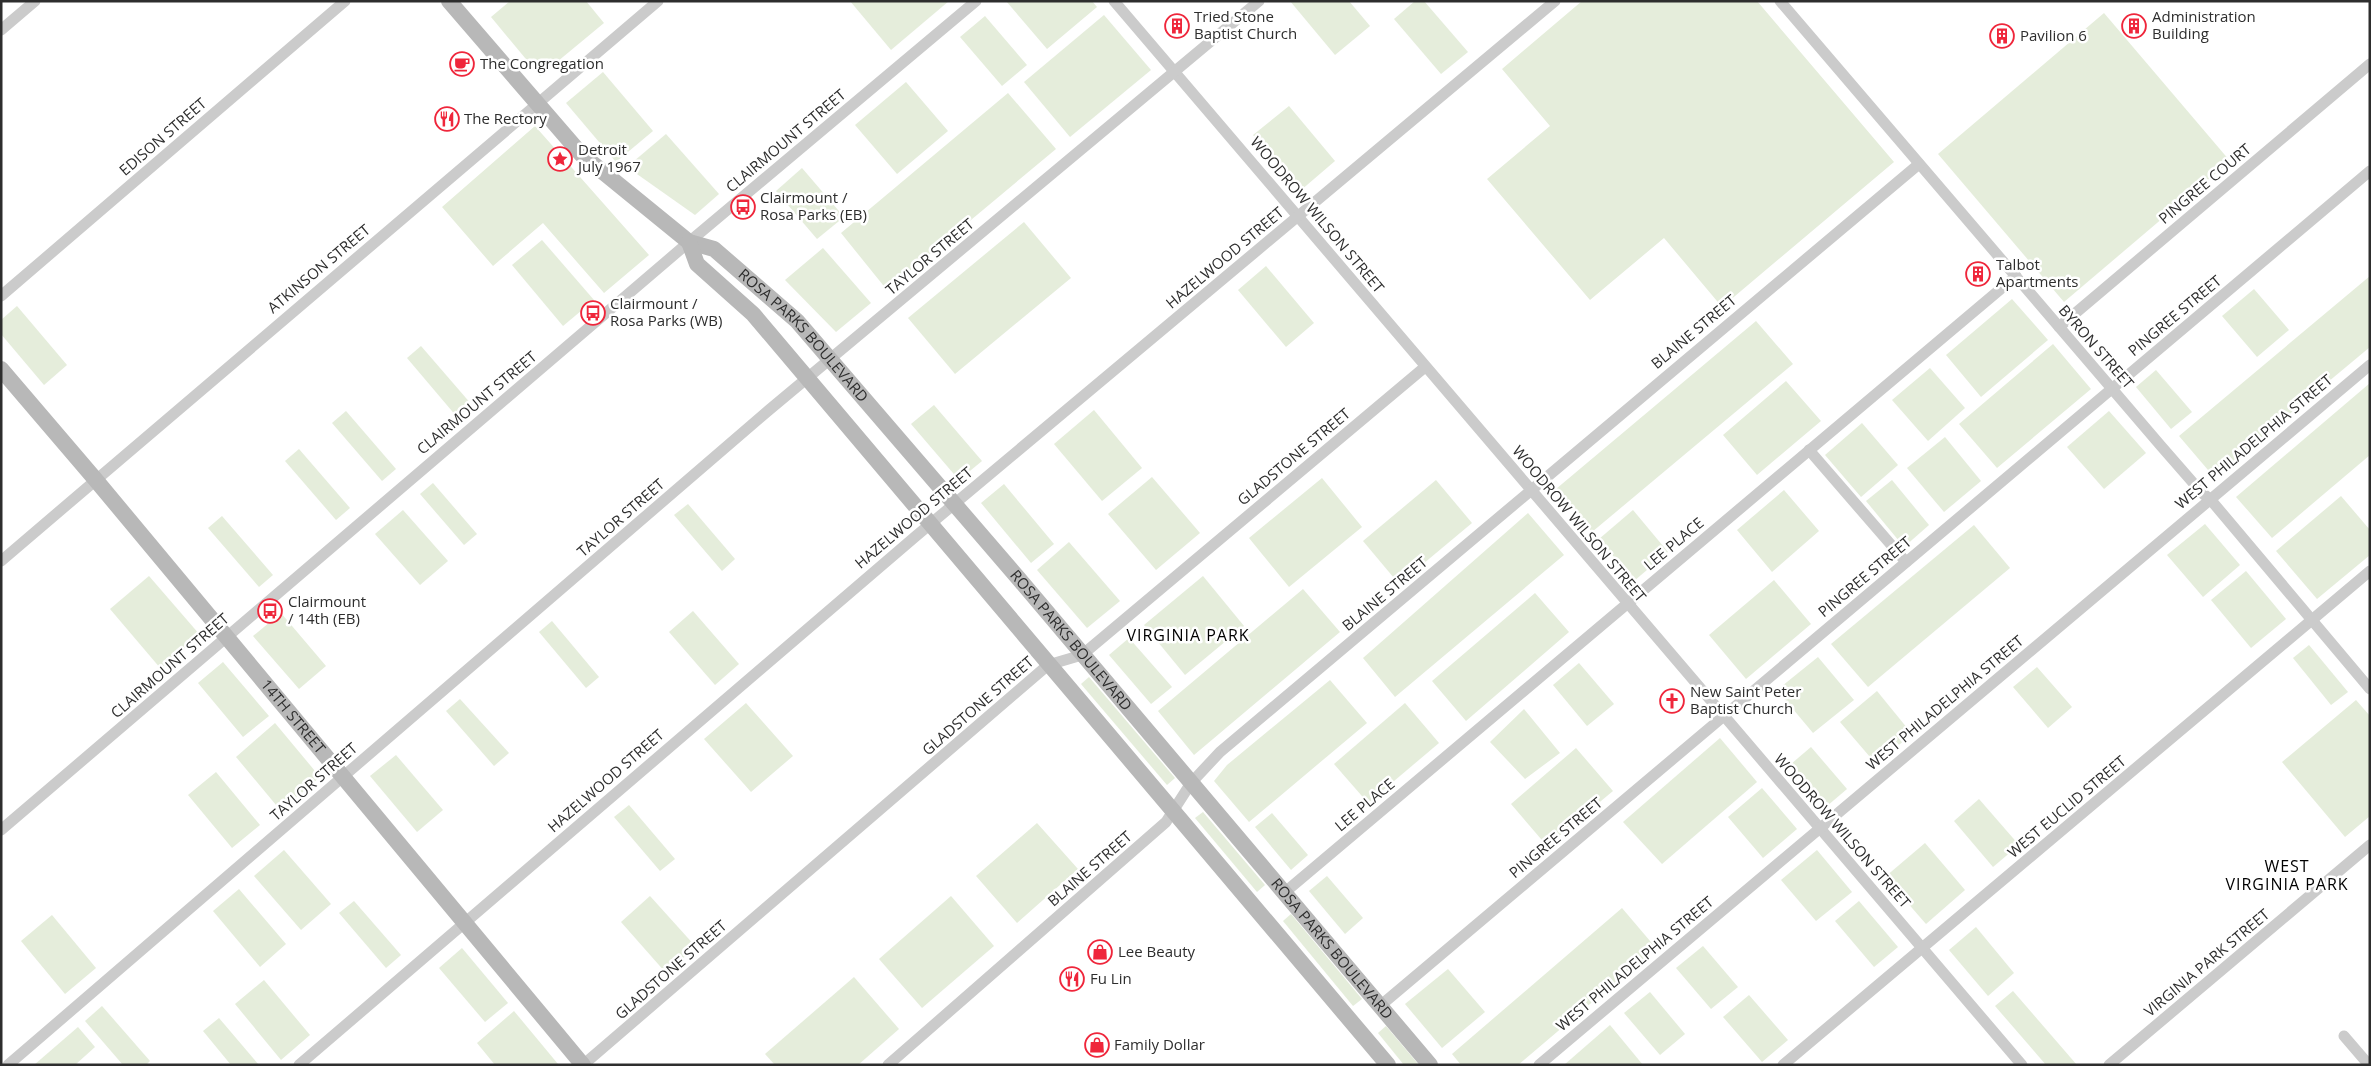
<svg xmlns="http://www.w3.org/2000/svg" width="2371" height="1066" viewBox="0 0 2371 1066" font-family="'Open Sans',sans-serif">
	<rect width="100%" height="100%" fill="#fff"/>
	<g fill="#e5eddb">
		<polygon points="510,1 586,1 604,23 540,76 491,17"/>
		<polygon points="850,1 949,1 891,50"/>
		<polygon points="1006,1 1092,1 1097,7 1047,49"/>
		<polygon points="1290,1 1349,1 1370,26 1335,55"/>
		<polygon points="1415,1 1424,1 1468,52 1441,74 1394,19"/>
		<polygon points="1582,1 1757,1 1894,162 1722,307 1664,238 1590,300 1487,179 1550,126 1502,69"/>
		<polygon points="2104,13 2230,161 2064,302 1938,154"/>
		<polygon points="1104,15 1151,70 1070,137 1024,82"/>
		<polygon points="985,16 1027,65 1002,86 960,37"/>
		<polygon points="603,72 653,131 616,162 566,103"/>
		<polygon points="906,82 948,131 897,174 855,125"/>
		<polygon points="1008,93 1056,149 887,290 841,233"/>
		<polygon points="1289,106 1335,161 1300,191 1253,135"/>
		<polygon points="535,126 649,255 604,293 543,223 493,266 442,207"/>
		<polygon points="666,134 719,194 695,215 627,167"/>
		<polygon points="802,168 844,217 817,239 776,191"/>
		<polygon points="1024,222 1071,278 955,374 908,318"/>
		<polygon points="542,240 594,300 563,326 512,265"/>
		<polygon points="823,248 871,303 836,332 785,280"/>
		<polygon points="1266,266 1314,323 1286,347 1238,290"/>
		<polygon points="2370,276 2370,347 2214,477 2179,436"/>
		<polygon points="2254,289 2289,330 2257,357 2222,316"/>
		<polygon points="2012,299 2048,340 1981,397 1946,355"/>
		<polygon points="17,306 67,365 44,385 1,334 1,320"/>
		<polygon points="1756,321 1793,364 1592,532 1556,489"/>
		<polygon points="2053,344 2091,389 1997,468 1959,424"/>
		<polygon points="421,346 472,405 457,417 407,358"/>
		<polygon points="1930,368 1965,408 1928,441 1892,400"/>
		<polygon points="2156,370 2192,412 2171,429 2136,387"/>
		<polygon points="1786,381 1821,421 1757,475 1723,435"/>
		<polygon points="2370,383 2370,455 2272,538 2236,497"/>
		<polygon points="934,405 982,461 959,480 911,424"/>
		<polygon points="1094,410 1142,468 1102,501 1054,444"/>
		<polygon points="346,411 396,469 382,481 332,423"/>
		<polygon points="2109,411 2146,453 2104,489 2067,447"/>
		<polygon points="1862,423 1898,465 1861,497 1825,455"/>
		<polygon points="1945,437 1981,481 1944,512 1907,468"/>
		<polygon points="299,449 350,508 336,520 285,461"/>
		<polygon points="1152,477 1200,533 1156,570 1108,514"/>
		<polygon points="1322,478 1362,527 1289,587 1249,538"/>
		<polygon points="1436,480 1472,523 1399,584 1363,541"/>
		<polygon points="1892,480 1929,525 1904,547 1866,501"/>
		<polygon points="433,483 477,534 464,545 420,494"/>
		<polygon points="1004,484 1054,544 1031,563 981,503"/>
		<polygon points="1784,490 1819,531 1772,572 1737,530"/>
		<polygon points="2341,496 2370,530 2370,555 2317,599 2276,551"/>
		<polygon points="688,504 735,559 722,571 674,515"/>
		<polygon points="403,510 448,561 420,585 375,534"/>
		<polygon points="1633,510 1668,552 1634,581 1599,539"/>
		<polygon points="1528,513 1564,555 1395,697 1363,658"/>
		<polygon points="222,516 273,575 259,587 208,528"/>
		<polygon points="2205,524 2240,565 2203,597 2167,555"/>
		<polygon points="1974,525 2010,568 1868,687 1831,644"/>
		<polygon points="1069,542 1120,601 1087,628 1037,570"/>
		<polygon points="2246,571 2286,619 2251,648 2211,600"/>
		<polygon points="149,576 200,635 161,669 110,609"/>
		<polygon points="1203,576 1244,626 1185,675 1144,625"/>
		<polygon points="1774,580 1811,624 1746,679 1709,635"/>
		<polygon points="1303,589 1340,632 1194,755 1158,711"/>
		<polygon points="1535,593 1569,632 1466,721 1432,681"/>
		<polygon points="693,611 739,664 715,685 669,632"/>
		<polygon points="281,613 326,666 299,689 253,636"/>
		<polygon points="552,621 599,677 586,688 539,632"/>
		<polygon points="1129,638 1172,687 1151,704 1109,655"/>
		<polygon points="2309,645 2348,692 2331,705 2293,658"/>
		<polygon points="1818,657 1854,700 1813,733 1777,690"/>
		<polygon points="223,662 269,716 243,737 198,683"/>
		<polygon points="1579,663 1614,704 1587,726 1553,685"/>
		<polygon points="2037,667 2072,707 2048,728 2013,687"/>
		<polygon points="1089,677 1175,778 1167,785 1081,684"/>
		<polygon points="1330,680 1367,723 1249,822 1214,781 1227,765"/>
		<polygon points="1877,691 1912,734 1876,764 1840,722"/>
		<polygon points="460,699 509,753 494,766 446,711"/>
		<polygon points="2356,700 2370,716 2370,816 2345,837 2282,762"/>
		<polygon points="746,703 793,756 751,792 704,739"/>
		<polygon points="1405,703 1439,743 1368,803 1334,764"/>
		<polygon points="1524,709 1560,753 1525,779 1490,742"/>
		<polygon points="275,723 320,777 281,811 236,757"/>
		<polygon points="1720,738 1757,782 1662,864 1623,822"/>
		<polygon points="1811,747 1847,789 1827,806 1791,764"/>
		<polygon points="1576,748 1613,791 1547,846 1511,804"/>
		<polygon points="396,755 443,810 417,832 370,776"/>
		<polygon points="216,772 260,825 232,848 188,795"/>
		<polygon points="1762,788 1797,829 1763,858 1728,817"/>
		<polygon points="1979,799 2019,845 1993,867 1954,821"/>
		<polygon points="629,805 675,859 660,871 614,817"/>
		<polygon points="1203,812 1265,885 1257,892 1195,818"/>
		<polygon points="1272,813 1308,855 1291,870 1255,827"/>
		<polygon points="1037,823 1078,869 1017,923 976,876"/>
		<polygon points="1925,843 1965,890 1926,924 1885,877"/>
		<polygon points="284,850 331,904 301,930 254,876"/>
		<polygon points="1817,850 1852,892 1816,921 1781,880"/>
		<polygon points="1327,876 1363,918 1345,934 1309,891"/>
		<polygon points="239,889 286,944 260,967 213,911"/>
		<polygon points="650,896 696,947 666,973 621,922"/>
		<polygon points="951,896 994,946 922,1008 879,959"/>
		<polygon points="354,901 401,955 386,968 339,913"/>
		<polygon points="1859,901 1898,947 1874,967 1835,921"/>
		<polygon points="1622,908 1656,948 1518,1065 1461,1065 1452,1054"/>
		<polygon points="1291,914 1362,999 1353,1006 1283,921"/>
		<polygon points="52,915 96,968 65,994 21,941"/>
		<polygon points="1976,927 2014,973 1988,996 1949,950"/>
		<polygon points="1703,946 1738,987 1711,1009 1676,968"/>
		<polygon points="462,948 508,1003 485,1022 439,968"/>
		<polygon points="1448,969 1485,1012 1442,1048 1405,1004"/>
		<polygon points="854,977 899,1029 858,1065 775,1065 765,1054"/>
		<polygon points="264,980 310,1035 281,1060 235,1004"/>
		<polygon points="2013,991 2077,1065 2046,1065 1995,1006"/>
		<polygon points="1650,992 1685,1034 1660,1055 1624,1013"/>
		<polygon points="1749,995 1788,1040 1762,1062 1723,1017"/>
		<polygon points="102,1006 150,1061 146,1065 123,1065 85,1021"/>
		<polygon points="514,1011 558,1064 558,1065 495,1065 477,1043"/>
		<polygon points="219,1018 259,1065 231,1065 203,1031"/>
		<polygon points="1610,1025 1643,1065 1564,1065"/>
		<polygon points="1386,1026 1419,1065 1404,1065 1378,1033"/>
		<polygon points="78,1027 95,1047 75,1065 34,1065"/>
	</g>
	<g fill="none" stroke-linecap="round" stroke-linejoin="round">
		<g stroke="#cbcbcb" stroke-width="11">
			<polyline points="1114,1 2022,1065"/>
			<polyline points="1780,1 2161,446 2202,493 2210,499 2370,689"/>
			<polyline points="1,30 35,1"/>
			<polyline points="1,296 345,1"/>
			<polyline points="2059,327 2370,64"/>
			<polyline points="1809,450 1906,562"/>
			<polyline points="1,561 658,1"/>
			<polyline points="1,830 689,242 976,1"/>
			<polyline points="1284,893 2016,276"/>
			<polyline points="1380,1006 2370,171"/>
			<polyline points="2344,1036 2369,1065"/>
			<polyline points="8,1065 769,410 1259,1"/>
			<polyline points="299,1065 916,536 1555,1"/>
			<polyline points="583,1065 1048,665 1082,655 1425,367"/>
			<polyline points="888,1065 1166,822 1191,783 1220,752 1919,164"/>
			<polyline points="1539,1065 2370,365"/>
			<polyline points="1783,1065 2370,571"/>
			<polyline points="2109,1065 2370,845"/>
		</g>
		<g stroke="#b8b8b8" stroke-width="16">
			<path id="s1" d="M449 1 581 154 689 242 714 249 797 321 1019 579 1430 1065"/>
			<polyline points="689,242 697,264 753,314 1388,1065"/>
			<path id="s2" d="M1 369 95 479 583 1065"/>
		</g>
	</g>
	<defs>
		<g id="building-ring" transform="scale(1.25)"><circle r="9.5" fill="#fff" stroke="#ef263b" stroke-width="1.5"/><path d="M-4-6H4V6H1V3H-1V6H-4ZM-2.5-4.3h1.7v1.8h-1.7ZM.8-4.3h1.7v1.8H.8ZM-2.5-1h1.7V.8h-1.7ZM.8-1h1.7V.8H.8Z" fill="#ef263b"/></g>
		<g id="cafe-ring" transform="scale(1.25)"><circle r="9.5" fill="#fff" stroke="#ef263b" stroke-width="1.5"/><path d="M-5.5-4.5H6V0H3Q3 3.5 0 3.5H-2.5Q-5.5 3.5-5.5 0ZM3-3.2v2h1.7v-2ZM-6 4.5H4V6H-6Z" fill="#ef263b"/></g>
		<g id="restaurant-ring" transform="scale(1.25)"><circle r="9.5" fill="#fff" stroke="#ef263b" stroke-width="1.5"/><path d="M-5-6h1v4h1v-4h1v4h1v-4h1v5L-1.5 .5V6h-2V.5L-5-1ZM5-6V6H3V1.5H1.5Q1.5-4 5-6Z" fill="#ef263b"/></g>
		<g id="sight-ring" transform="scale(1.25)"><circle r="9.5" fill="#fff" stroke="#ef263b" stroke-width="1.5"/><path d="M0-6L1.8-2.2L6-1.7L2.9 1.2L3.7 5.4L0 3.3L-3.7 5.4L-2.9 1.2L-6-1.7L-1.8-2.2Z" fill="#ef263b"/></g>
		<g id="bus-ring" transform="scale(1.25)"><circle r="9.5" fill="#fff" stroke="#ef263b" stroke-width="1.5"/><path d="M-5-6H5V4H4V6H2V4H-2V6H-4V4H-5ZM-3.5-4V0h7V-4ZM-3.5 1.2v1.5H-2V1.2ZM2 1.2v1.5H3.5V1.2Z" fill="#ef263b"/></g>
		<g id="church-ring" transform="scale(1.25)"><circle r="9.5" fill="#fff" stroke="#ef263b" stroke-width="1.5"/><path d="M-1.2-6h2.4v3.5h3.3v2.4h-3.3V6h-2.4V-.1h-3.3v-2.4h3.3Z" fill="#ef263b"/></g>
		<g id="shop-ring" transform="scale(1.25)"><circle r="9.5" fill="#fff" stroke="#ef263b" stroke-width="1.5"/><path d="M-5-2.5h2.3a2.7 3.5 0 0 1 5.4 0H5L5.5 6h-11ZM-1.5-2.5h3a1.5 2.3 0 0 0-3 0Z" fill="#ef263b"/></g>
	</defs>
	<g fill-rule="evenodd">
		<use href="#building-ring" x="1177" y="26"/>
		<use href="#building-ring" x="2134" y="26"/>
		<use href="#building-ring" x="2002" y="36"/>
		<use href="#cafe-ring" x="462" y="64"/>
		<use href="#restaurant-ring" x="447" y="119"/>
		<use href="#sight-ring" x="560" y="159"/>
		<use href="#bus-ring" x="743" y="207"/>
		<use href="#building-ring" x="1978" y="274"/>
		<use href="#bus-ring" x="593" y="313"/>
		<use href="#bus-ring" x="270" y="611"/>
		<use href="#church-ring" x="1672" y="701"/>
		<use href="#shop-ring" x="1100" y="952"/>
		<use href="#restaurant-ring" x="1072" y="979"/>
		<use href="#shop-ring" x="1097" y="1045"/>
	</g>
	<g text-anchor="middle" stroke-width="5" stroke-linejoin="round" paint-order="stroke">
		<g font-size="15" fill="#2e2e2e" stroke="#fff" text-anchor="start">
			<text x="1194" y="22">Tried Stone<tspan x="1194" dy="17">Baptist Church</tspan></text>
			<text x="2152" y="22">Administration<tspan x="2152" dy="17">Building</tspan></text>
			<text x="2020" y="41">Pavilion 6</text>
			<text x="480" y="69">The Congregation</text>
			<text x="464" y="124">The Rectory</text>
			<text x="578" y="155">Detroit<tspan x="578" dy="17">July 1967</tspan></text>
			<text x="760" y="203">Clairmount /<tspan x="760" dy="17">Rosa Parks (EB)</tspan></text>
			<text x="1996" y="270">Talbot<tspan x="1996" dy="17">Apartments</tspan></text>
			<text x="610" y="309">Clairmount /<tspan x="610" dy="17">Rosa Parks (WB)</tspan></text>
			<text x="288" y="607">Clairmount<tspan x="288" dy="17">/ 14th (EB)</tspan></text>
			<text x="1690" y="697">New Saint Peter<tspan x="1690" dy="17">Baptist Church</tspan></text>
			<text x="1118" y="957">Lee Beauty</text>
			<text x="1090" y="984">Fu Lin</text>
			<text x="1114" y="1050">Family Dollar</text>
		</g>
		<g font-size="15" fill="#2e2e2e" stroke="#fff">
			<text transform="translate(163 137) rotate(-41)" y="5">EDISON STREET</text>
			<text transform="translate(786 141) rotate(-40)" y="5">CLAIRMOUNT STREET</text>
			<text transform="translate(2205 184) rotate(-40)" y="5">PINGREE COURT</text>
			<text transform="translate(1317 215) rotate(50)" y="5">WOODROW WILSON STREET</text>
			<text transform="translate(930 257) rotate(-40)" y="5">TAYLOR STREET</text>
			<text transform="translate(1225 258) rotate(-40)" y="5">HAZELWOOD STREET</text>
			<text transform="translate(319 269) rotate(-40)" y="5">ATKINSON STREET</text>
			<text transform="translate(2175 316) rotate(-40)" y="5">PINGREE STREET</text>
			<text transform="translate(1694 332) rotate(-40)" y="5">BLAINE STREET</text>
			<text dy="5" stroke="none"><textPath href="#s1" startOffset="492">ROSA PARKS BOULEVARD</textPath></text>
			<text transform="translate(2096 347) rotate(49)" y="5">BYRON STREET</text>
			<text transform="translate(477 403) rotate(-40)" y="5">CLAIRMOUNT STREET</text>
			<text transform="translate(2254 442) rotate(-40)" y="5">WEST PHILADELPHIA STREET</text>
			<text transform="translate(1294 457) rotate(-40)" y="5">GLADSTONE STREET</text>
			<text transform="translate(621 518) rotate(-41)" y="5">TAYLOR STREET</text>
			<text transform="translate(914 518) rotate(-40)" y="5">HAZELWOOD STREET</text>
			<text transform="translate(1579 524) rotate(50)" y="5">WOODROW WILSON STREET</text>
			<text transform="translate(1674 544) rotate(-40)" y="5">LEE PLACE</text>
			<text transform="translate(1865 577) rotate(-40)" y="5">PINGREE STREET</text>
			<text transform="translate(1385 594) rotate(-40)" y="5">BLAINE STREET</text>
			<text dy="5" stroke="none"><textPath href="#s1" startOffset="898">ROSA PARKS BOULEVARD</textPath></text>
			<text transform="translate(170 666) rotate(-41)" y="5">CLAIRMOUNT STREET</text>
			<text transform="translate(1945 703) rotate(-40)" y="5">WEST PHILADELPHIA STREET</text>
			<text transform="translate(978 706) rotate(-41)" y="5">GLADSTONE STREET</text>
			<text dy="5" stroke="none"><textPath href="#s2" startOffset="454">14TH STREET</textPath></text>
			<text transform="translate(606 781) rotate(-41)" y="5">HAZELWOOD STREET</text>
			<text transform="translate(314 782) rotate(-41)" y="5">TAYLOR STREET</text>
			<text transform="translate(1365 805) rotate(-40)" y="5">LEE PLACE</text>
			<text transform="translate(2067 807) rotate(-40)" y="5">WEST EUCLID STREET</text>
			<text transform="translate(1842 831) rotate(49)" y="5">WOODROW WILSON STREET</text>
			<text transform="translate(1556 838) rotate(-40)" y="5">PINGREE STREET</text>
			<text transform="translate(1090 869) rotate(-41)" y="5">BLAINE STREET</text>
			<text dy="5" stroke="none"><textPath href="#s1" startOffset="1302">ROSA PARKS BOULEVARD</textPath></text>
			<text transform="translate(2207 963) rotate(-40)" y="5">VIRGINIA PARK STREET</text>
			<text transform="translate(1635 964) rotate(-40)" y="5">WEST PHILADELPHIA STREET</text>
			<text transform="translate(671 970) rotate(-41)" y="5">GLADSTONE STREET</text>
		</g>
		<g font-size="16" letter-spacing="1" fill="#000" stroke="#fff">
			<text x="1188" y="641">VIRGINIA PARK</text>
			<text x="2287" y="872">WEST<tspan x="2287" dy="18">VIRGINIA PARK</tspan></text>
		</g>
	</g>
	<rect width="2371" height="1066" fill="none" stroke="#2e2e2e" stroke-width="5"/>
</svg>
